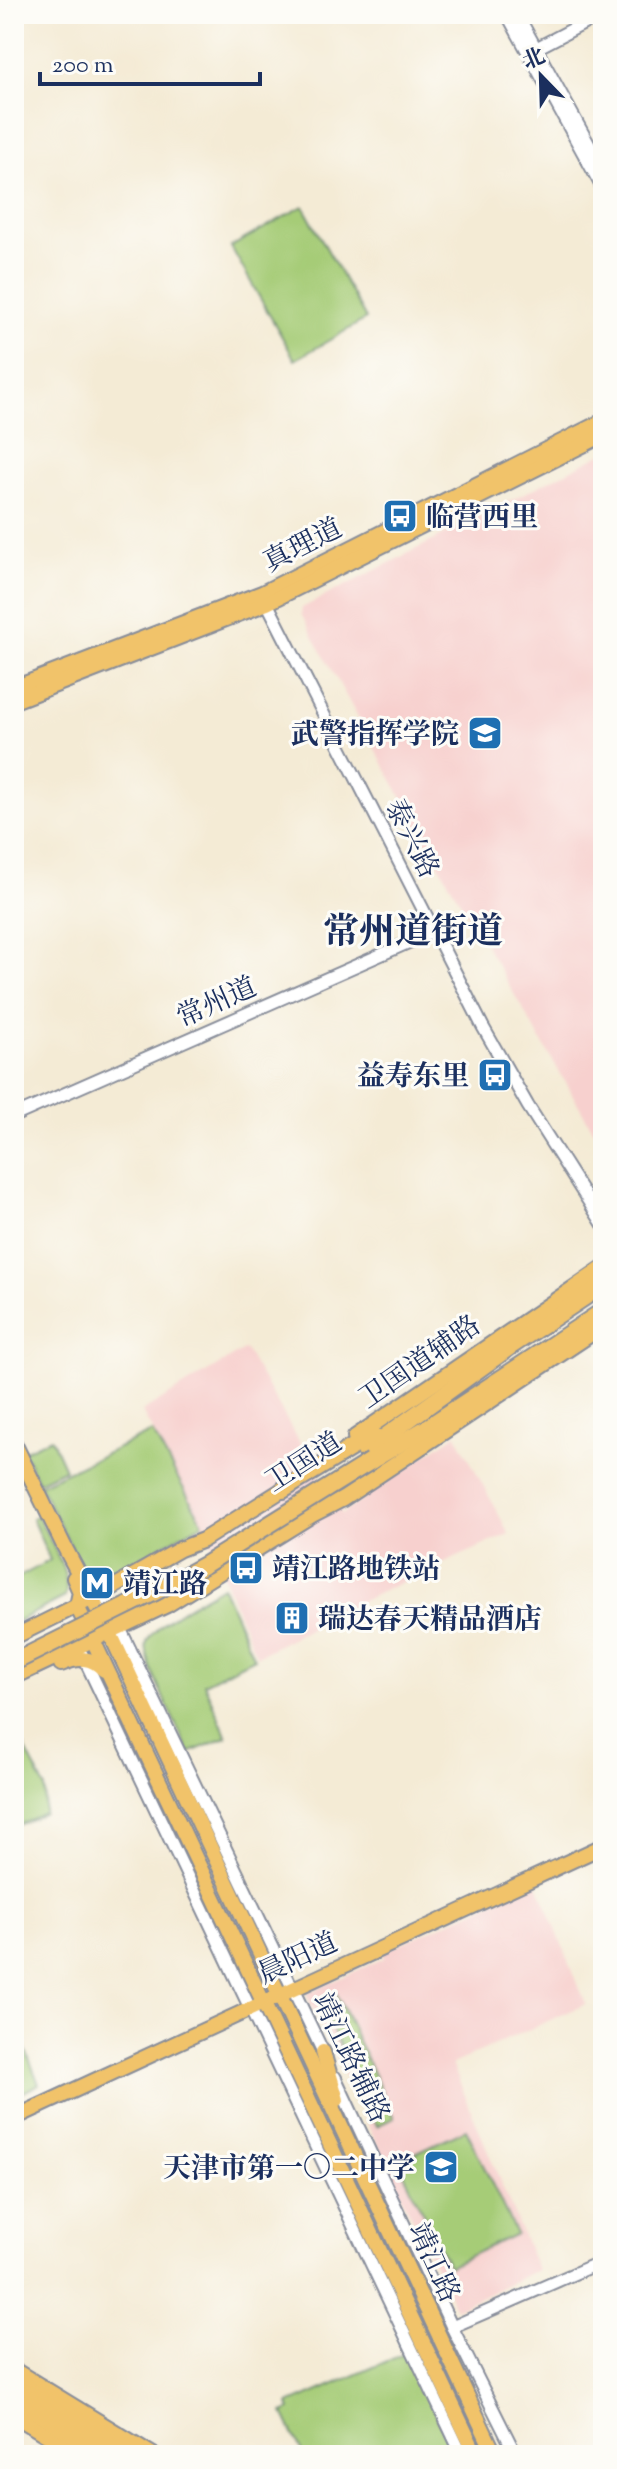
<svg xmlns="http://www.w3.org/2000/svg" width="617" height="2469" viewBox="0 0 617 2469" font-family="'Sorts Mill Goudy','Noto Serif SC',serif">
	<rect width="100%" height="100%" fill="#fdfcf7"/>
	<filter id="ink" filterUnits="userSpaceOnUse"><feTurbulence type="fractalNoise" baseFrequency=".0125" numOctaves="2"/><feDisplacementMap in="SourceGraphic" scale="16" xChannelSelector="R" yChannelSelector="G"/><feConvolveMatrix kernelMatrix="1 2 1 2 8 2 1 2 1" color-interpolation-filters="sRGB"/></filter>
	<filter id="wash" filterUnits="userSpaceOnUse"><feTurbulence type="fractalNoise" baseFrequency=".006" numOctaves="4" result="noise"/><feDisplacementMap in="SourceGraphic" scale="32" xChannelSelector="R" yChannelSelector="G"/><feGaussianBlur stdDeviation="1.8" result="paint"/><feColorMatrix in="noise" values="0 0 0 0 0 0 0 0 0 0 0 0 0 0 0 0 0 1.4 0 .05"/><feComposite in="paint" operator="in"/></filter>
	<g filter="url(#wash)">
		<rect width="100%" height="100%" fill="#f4ebd5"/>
		<g fill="#f7d0ce">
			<polygon points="603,453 603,1147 431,851 301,614 302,608"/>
			<polygon points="245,1349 342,1514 456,1434 509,1534 380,1592 257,1656 238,1614 203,1522 142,1412"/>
			<polygon points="537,1882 586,2004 452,2064 537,2270 455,2309 306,1994 384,1958 382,1952"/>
		</g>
		<g fill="#a6cc77" stroke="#607e6a" stroke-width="2">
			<polygon points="303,206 366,319 295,360 231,247"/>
			<polygon points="152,1432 203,1523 91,1585 39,1485"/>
			<polygon points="51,1438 65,1469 38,1482 23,1451"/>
			<path d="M38 1516C48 1539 72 1571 65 1597L14 1623V1580L50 1560 32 1519Z"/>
			<path d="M222 1586 254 1658 204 1683 227 1737 189 1753C181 1733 141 1659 147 1642 154 1624 204 1597 222 1586Z"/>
			<polygon points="15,1728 45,1788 44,1813 14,1827"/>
			<polygon points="336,1993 394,2118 377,2126 319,2001"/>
			<polygon points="14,2020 39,2084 14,2097"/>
			<polygon points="466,2129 516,2234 448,2266 398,2161"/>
			<polygon points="408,2352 452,2449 449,2455 303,2455 283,2413 291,2410 289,2404"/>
		</g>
	</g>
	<g filter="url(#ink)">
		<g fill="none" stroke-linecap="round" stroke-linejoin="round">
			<g stroke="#888d9a" stroke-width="15">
				<g id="minor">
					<polyline points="507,14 603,189"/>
					<polyline points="517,14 603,170"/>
					<polyline points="531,51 602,14"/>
					<polyline points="265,599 483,1027 528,1106 603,1224"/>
					<polyline points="14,1116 437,930"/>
					<polyline points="103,1593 326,2058"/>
					<polyline points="82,1654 462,2455"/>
					<polyline points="335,2077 452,2327 516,2455"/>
					<polyline points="452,2327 603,2261"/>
				</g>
			</g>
			<g stroke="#888d9a" stroke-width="18">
				<g id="major">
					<polyline points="14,688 262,593 603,421"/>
					<polyline points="14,701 267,603 603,435"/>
					<polyline points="355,1437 603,1268"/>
					<polyline points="14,1443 64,1546 110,1633 495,2455"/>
					<polyline points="74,1578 80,1592 77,1606 476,2455"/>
					<polyline points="14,1637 103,1593 180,1549 203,1540 290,1485"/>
					<path d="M61 1664C78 1657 91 1656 104 1670"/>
					<polyline points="14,1677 167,1605 312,1515 343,1499 603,1326"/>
					<polyline points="323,2052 337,2100"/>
					<polyline points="14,2118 603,1846"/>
					<polyline points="14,2370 153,2455"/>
					<polyline points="14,2415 79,2455"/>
				</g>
			</g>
			<g stroke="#888d9a" stroke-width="20">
				<g id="highway">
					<polyline points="365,1451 511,1346 603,1285"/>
					<polyline points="371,1461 428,1427 603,1311"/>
					<polyline points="283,1490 372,1435"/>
					<polyline points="14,2380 134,2455"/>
					<polyline points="14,2398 106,2455"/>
				</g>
			</g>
			<use href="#minor" stroke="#fff" stroke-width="11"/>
			<use href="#major" stroke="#f1c36a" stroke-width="14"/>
			<use href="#highway" stroke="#f1c36a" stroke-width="16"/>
			<g stroke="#888d9a" stroke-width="20" stroke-linecap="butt">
				<polyline id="highway-bridge" points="14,1662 155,1592 206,1564 371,1461"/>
			</g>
			<use href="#highway-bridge" stroke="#f1c36a" stroke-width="16"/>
		</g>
	</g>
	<defs>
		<g id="bus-square" transform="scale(1.8)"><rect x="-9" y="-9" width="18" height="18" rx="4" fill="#1f6fb2" stroke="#fdfcf7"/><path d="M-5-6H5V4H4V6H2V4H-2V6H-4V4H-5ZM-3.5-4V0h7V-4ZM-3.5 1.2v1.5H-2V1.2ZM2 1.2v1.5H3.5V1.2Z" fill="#fff"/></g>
		<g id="university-square" transform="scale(1.8)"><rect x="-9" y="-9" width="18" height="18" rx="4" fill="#1f6fb2" stroke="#fdfcf7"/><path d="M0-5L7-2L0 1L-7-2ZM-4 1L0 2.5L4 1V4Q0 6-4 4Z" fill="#fff"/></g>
		<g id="metro-square" transform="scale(1.8)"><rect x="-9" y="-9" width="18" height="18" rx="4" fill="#1f6fb2" stroke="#fdfcf7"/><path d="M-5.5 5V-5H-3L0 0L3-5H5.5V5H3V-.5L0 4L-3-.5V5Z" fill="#fff"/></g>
		<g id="building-square" transform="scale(1.8)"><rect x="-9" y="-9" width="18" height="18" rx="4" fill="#1f6fb2" stroke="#fdfcf7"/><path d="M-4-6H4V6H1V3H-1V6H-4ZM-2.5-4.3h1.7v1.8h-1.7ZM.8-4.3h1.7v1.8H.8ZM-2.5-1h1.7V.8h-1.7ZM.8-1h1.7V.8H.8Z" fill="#fff"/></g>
		<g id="school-square" transform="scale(1.8)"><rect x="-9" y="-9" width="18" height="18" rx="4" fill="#1f6fb2" stroke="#fdfcf7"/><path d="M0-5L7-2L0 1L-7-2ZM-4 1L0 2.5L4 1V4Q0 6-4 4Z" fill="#fff"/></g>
	</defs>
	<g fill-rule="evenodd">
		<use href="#bus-square" x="400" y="516"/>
		<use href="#university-square" x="485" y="733"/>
		<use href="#bus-square" x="495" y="1075"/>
		<use href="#bus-square" x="246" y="1568"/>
		<use href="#metro-square" x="97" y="1583"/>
		<use href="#building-square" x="292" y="1618"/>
		<use href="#school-square" x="441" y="2167"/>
	</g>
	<g text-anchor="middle" stroke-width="6" stroke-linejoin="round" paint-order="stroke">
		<g font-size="28" font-weight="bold" fill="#1b2f5e" stroke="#fdfcf7" text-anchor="start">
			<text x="426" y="526">临营西里</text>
			<text x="459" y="743" text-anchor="end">武警指挥学院</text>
			<text x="469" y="1085" text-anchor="end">益寿东里</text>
			<text x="272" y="1578">靖江路地铁站</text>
			<text x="123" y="1593">靖江路</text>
			<text x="318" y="1628">瑞达春天精品酒店</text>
			<text x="415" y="2177" text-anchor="end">天津市第一〇二中学</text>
		</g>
		<g font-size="28" fill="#1b2f5e" stroke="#fdfcf7">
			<text transform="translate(302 544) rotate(-27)" y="10">真理道</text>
			<text transform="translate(413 838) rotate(63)" y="10">泰兴路</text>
			<text transform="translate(216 1001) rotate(-24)" y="10">常州道</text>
			<text transform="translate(419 1361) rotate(-35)" y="10">卫国道辅路</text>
			<text transform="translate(303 1461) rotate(-33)" y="10">卫国道</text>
			<text transform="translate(297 1957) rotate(-25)" y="10">晨阳道</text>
			<text transform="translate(352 2057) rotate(64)" y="10">靖江路辅路</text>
			<text transform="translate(435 2262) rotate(65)" y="10">靖江路</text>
		</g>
		<g font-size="36" font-weight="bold" fill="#1b2f5e" stroke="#fdfcf7">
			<text x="413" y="943">常州道街道</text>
		</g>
	</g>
	<rect width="617" height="2469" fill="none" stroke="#fdfcf7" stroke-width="48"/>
	<g transform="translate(541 76) rotate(337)" stroke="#fdfcf7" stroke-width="6" paint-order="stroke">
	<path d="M0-6L14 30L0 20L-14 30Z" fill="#1b2f5e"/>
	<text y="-12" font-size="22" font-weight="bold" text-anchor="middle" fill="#1b2f5e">北</text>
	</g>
	<path d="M40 72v12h220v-12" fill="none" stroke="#1b2f5e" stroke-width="4"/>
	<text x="52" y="72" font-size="24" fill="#1b2f5e" stroke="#fdfcf7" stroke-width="6" paint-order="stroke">200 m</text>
</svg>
